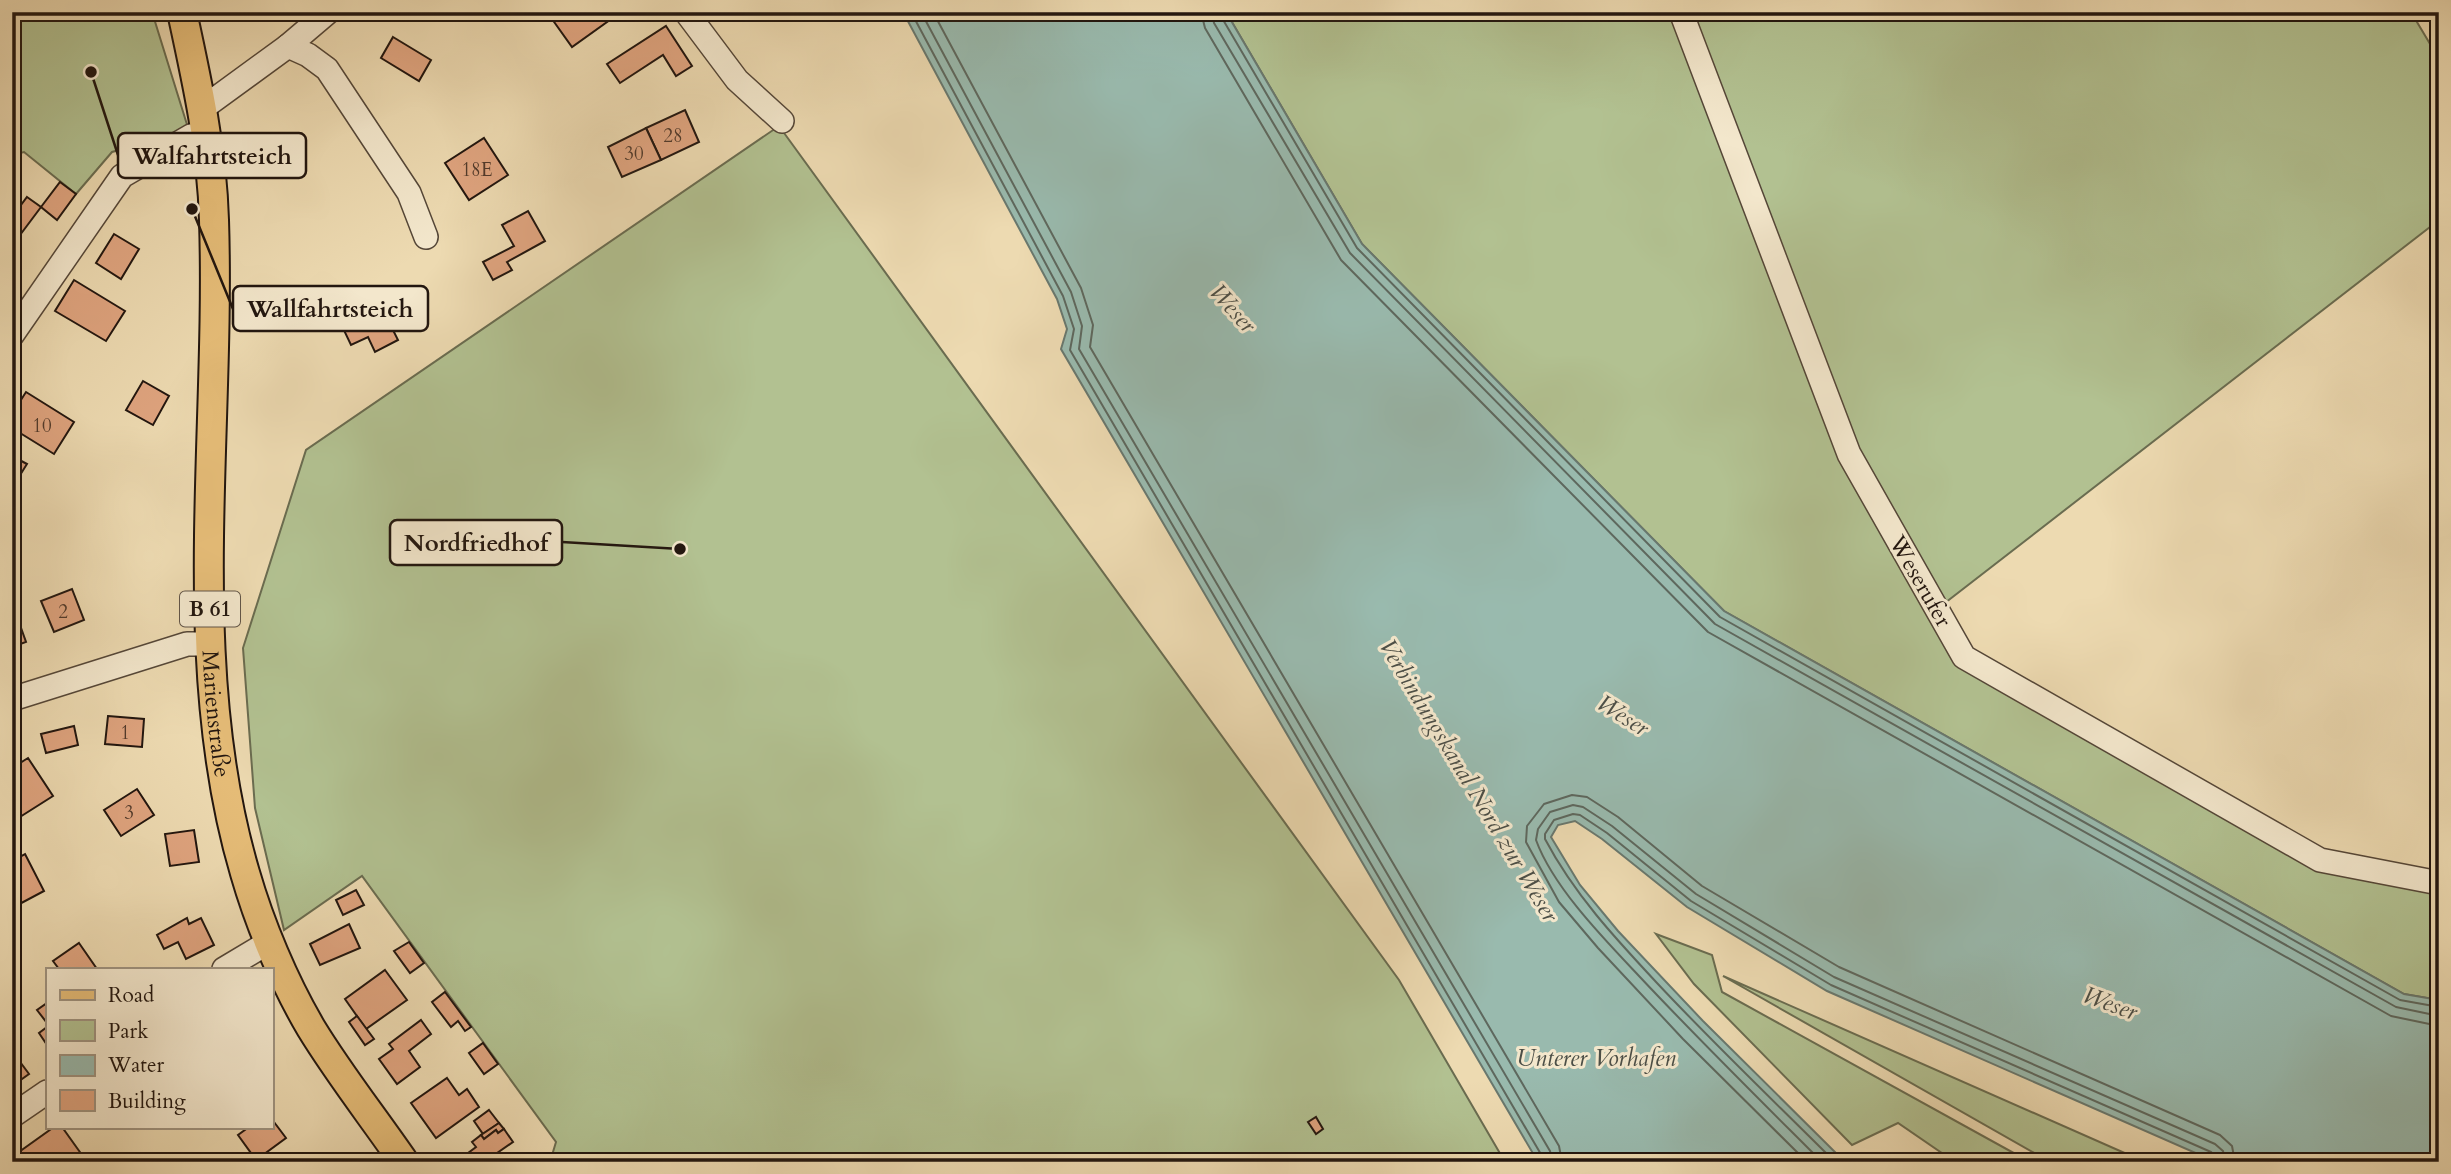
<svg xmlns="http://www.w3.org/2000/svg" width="2451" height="1174" viewBox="0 0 2451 1174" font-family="Cardo,serif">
	<rect width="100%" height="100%" fill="#eddab1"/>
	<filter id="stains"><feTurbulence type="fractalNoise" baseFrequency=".00286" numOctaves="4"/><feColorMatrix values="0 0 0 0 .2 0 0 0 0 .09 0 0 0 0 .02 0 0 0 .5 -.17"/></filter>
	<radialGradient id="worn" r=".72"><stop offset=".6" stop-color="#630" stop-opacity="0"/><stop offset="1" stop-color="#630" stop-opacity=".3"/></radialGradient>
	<g fill="#b2c191" stroke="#6a6c50" stroke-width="2">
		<polygon points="12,12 152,12 189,131 112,152 76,194 24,152 12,155"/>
		<polygon points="1226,12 1673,12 1842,460 1958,661 2321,867 2439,890 2439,1000 2404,994 1724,611 1362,244"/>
		<polygon points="1690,12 2411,12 2439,59 2439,220 1941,606 1855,449"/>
		<polygon points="779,126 1399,980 1505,1162 550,1162 556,1142 362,876 284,930 255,808 243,648 306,450"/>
		<polygon points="1656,934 1712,955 1722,992 2030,1162 1955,1162 1898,1123 1852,1145 1694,984"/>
		<polygon points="1723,976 2145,1162 2050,1162"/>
	</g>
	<polygon fill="#99baae" stroke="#69786e" stroke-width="2" points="903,12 1226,12 1362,244 1724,611 2404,994 2439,1000 2439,1162 2216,1162 1827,991 1687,907 1602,839 1575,821 1558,825 1551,837 1580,885 1618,931 1703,1021 1845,1162 1538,1162 1061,349 1067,329 1057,299"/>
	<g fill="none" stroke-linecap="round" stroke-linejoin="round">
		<g stroke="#5e685e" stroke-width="2">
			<polyline points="911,12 1063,296 1074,329 1070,350 1542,1156 1543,1162"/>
			<polyline points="921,12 1071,292 1082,326 1079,349 1550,1151 1552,1162"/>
			<polyline points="933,12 1081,288 1093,325 1090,347 1559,1146 1562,1162"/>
			<polyline points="1201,12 1205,28 1341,260 1708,632 2391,1016 2439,1026"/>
			<polyline points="1212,12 1214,23 1350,253 1715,624 2396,1007 2439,1016"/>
			<polyline points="1221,12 1222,18 1357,248 1720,617 2400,1000 2439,1007"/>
			<polyline points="1807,1162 1683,1039 1598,948 1559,902 1526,842 1527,826 1544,804 1572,795 1587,797 1618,817 1702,886 1839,967 2220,1135 2232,1146 2235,1162"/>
			<path d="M1822 1162C1760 1100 1698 1039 1639 976 1604 939 1553 887 1536 840L1538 829 1550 812 1573 805 1583 807 1612 826 1696 894 1834 977 2215 1144 2223 1151 2225 1162"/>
			<path d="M1835 1162C1775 1102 1714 1044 1657 983 1615 938 1574 894 1545 839V834L1554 820 1573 814 1580 815 1607 833 1691 901 1831 985 2211 1152 2215 1156 2216 1162"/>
		</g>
	</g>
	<g fill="#dfa47f" stroke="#22160f" stroke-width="2">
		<polygon points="561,12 621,12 572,47 552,19"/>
		<polygon points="734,12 751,12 738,20"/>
		<polygon points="666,26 692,66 676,76 663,55 620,83 607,64"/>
		<polygon points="393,37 431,60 419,81 381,58"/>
		<polygon points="685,110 699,142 661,160 646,128"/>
		<polygon points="646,128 661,160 622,177 608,147"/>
		<polygon points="484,138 508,175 469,200 445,163"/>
		<polygon points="60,182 76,194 57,220 41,207"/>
		<polygon points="27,197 41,207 14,243 12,241 12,217"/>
		<polygon points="528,211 545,241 507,262 512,270 493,280 483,262 514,246 502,225"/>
		<polygon points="114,234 139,249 121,279 96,263"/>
		<polygon points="74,280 125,311 106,341 55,311"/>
		<polygon points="380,304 398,340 375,352 368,337 351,345 341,324"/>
		<polygon points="143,381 169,396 153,425 126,410"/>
		<polygon points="26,392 74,422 54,454 12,428 12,414"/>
		<polygon points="12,456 27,464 12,488"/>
		<polygon points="72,589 84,620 54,632 41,601"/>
		<polygon points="15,611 26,642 12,647 12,612"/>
		<polygon points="108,716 144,719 142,747 105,744"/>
		<polygon points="74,726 78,745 46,753 41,734"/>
		<polygon points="28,758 53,796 12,822 12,768"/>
		<polygon points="137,789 154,815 121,836 104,810"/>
		<polygon points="194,830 199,862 170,866 165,834"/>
		<polygon points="25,854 44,891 12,908 12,861"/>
		<polygon points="356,890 364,905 343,915 336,900"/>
		<polygon points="187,918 189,924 201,918 214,945 186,959 178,942 164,949 157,935"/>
		<polygon points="349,924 360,948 320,965 310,944"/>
		<polygon points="409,942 424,963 410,973 394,951"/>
		<polygon points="79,943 97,969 59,969 53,961"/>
		<polygon points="385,970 407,1000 366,1029 345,999"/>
		<polygon points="445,992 471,1027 465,1031 458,1021 451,1027 432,1002"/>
		<polygon points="47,1003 47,1023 37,1010"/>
		<polygon points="357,1016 374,1039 365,1045 349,1022"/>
		<polygon points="421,1020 431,1034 409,1051 420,1067 397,1084 379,1059 393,1049 389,1044"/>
		<polygon points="47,1027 47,1045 39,1033"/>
		<polygon points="483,1043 498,1064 484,1074 469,1053"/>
		<polygon points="12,1051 29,1074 12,1086"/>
		<polygon points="447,1078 459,1095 467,1089 479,1107 436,1138 411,1103"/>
		<polygon points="489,1110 499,1123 483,1134 474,1121"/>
		<polygon points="1316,1117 1323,1129 1316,1134 1308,1122"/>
		<polygon points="271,1118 286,1138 256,1160 238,1135 249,1127 271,1127"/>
		<polygon points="499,1123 504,1129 498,1133 496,1130 484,1139 481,1135"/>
		<polygon points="54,1127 62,1127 82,1155 72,1162 26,1162 19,1152"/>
		<polygon points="504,1129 513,1142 487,1160 488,1162 456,1162 476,1147 472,1142 481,1135 484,1139 496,1130 498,1133"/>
		<polygon points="207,1154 212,1162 196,1162"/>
	</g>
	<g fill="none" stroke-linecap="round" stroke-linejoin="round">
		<g stroke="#554738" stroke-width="26">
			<g id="minor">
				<polyline points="686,12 737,80 782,121"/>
				<polyline points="1681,12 1849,454 1964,657 2320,860 2439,883"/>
				<polyline points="288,46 308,55 327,69 409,193 426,237"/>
				<polyline points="203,108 288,46 328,12"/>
				<polyline points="12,335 122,176 191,136 207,134"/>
				<polyline points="12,699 187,644 210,644"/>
				<polyline points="224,969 269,942"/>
				<polyline points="12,1116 47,1092"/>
			</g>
		</g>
		<g stroke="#22160f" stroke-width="32">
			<g id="major">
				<path id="s1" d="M182 12C197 81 212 149 214 220 221 435 183 664 245 873 260 925 284 982 311 1028 339 1074 373 1117 404 1162"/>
			</g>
		</g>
		<use href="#minor" stroke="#f3e7cc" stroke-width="23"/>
		<use href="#major" stroke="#e6bd78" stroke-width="28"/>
	</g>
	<g text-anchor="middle" stroke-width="6" stroke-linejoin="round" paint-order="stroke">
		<g font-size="19" fill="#513a2b">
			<text x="673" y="142">28</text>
			<text x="634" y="160">30</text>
			<text x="477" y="176">18E</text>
			<text x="42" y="432">10</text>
			<text x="63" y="618">2</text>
			<text x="125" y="739">1</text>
			<text x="129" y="819">3</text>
		</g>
		<rect fill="#f3e7cc" stroke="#615548" stroke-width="2" x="180" y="591.5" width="60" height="35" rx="5"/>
		<g font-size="21" font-weight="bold" fill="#22160f">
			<text x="210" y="616">B 61</text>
		</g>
		<g font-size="23" fill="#22160f" stroke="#f3e7cc">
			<text transform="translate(1921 581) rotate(60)" y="8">Weserufer</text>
			<text dy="8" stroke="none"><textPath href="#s1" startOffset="705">Marienstraße</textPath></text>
		</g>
		<g font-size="24" font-style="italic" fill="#4c4f47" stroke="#f3e7cc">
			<text transform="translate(1233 308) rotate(48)" y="8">Weser</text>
			<text transform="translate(1623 715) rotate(32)" y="8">Weser</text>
			<text transform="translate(1469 780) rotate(59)" y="8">Verbindungskanal Nord zur Weser</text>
			<text transform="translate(2110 1003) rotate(20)" y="8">Weser</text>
			<text x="1596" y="1066">Unterer Vorhafen</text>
		</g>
	</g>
	<path fill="none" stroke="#22160f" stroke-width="2.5" d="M91 72L118 155M192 209L233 309M680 549L562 542"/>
	<g fill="#22160f" stroke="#f3e7cc" stroke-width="2.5">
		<circle cx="91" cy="72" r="7"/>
		<circle cx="192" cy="209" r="7"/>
		<circle cx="680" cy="549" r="7"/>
	</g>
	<g fill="#f3e7cc" stroke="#22160f" stroke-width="2.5">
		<rect x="118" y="133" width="188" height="45" rx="7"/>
		<rect x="233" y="286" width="195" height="45" rx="7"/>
		<rect x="390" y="520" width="172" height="45" rx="7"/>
	</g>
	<g font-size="24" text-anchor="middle" font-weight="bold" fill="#22160f">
		<text x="212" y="164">Walfahrtsteich</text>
		<text x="330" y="317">Wallfahrtsteich</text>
		<text x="476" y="551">Nordfriedhof</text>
	</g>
	<rect width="2451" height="1174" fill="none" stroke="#eddab1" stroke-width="42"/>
	<rect x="14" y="14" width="2423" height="1146" fill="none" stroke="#22160f" stroke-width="3.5"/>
	<rect x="21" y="21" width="2409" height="1132" fill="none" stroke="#22160f" stroke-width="2"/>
	<rect x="46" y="968" width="228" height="161" fill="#f3e7cc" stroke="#9f9380" stroke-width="2"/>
	<rect x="60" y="990" width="35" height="10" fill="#e6bd78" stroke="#9f9380" stroke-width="2"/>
	<text x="108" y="1002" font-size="21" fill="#22160f">Road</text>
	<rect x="60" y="1020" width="35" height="21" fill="#b2c191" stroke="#9f9380" stroke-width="2"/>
	<text x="108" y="1038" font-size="21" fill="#22160f">Park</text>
	<rect x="60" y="1055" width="35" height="21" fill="#99baae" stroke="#9f9380" stroke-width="2"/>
	<text x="108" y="1072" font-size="21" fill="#22160f">Water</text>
	<rect x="60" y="1090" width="35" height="21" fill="#dfa47f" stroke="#9f9380" stroke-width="2"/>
	<text x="108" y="1108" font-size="21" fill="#22160f">Building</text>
	<rect width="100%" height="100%" filter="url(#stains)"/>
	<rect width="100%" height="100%" fill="url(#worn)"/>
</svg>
